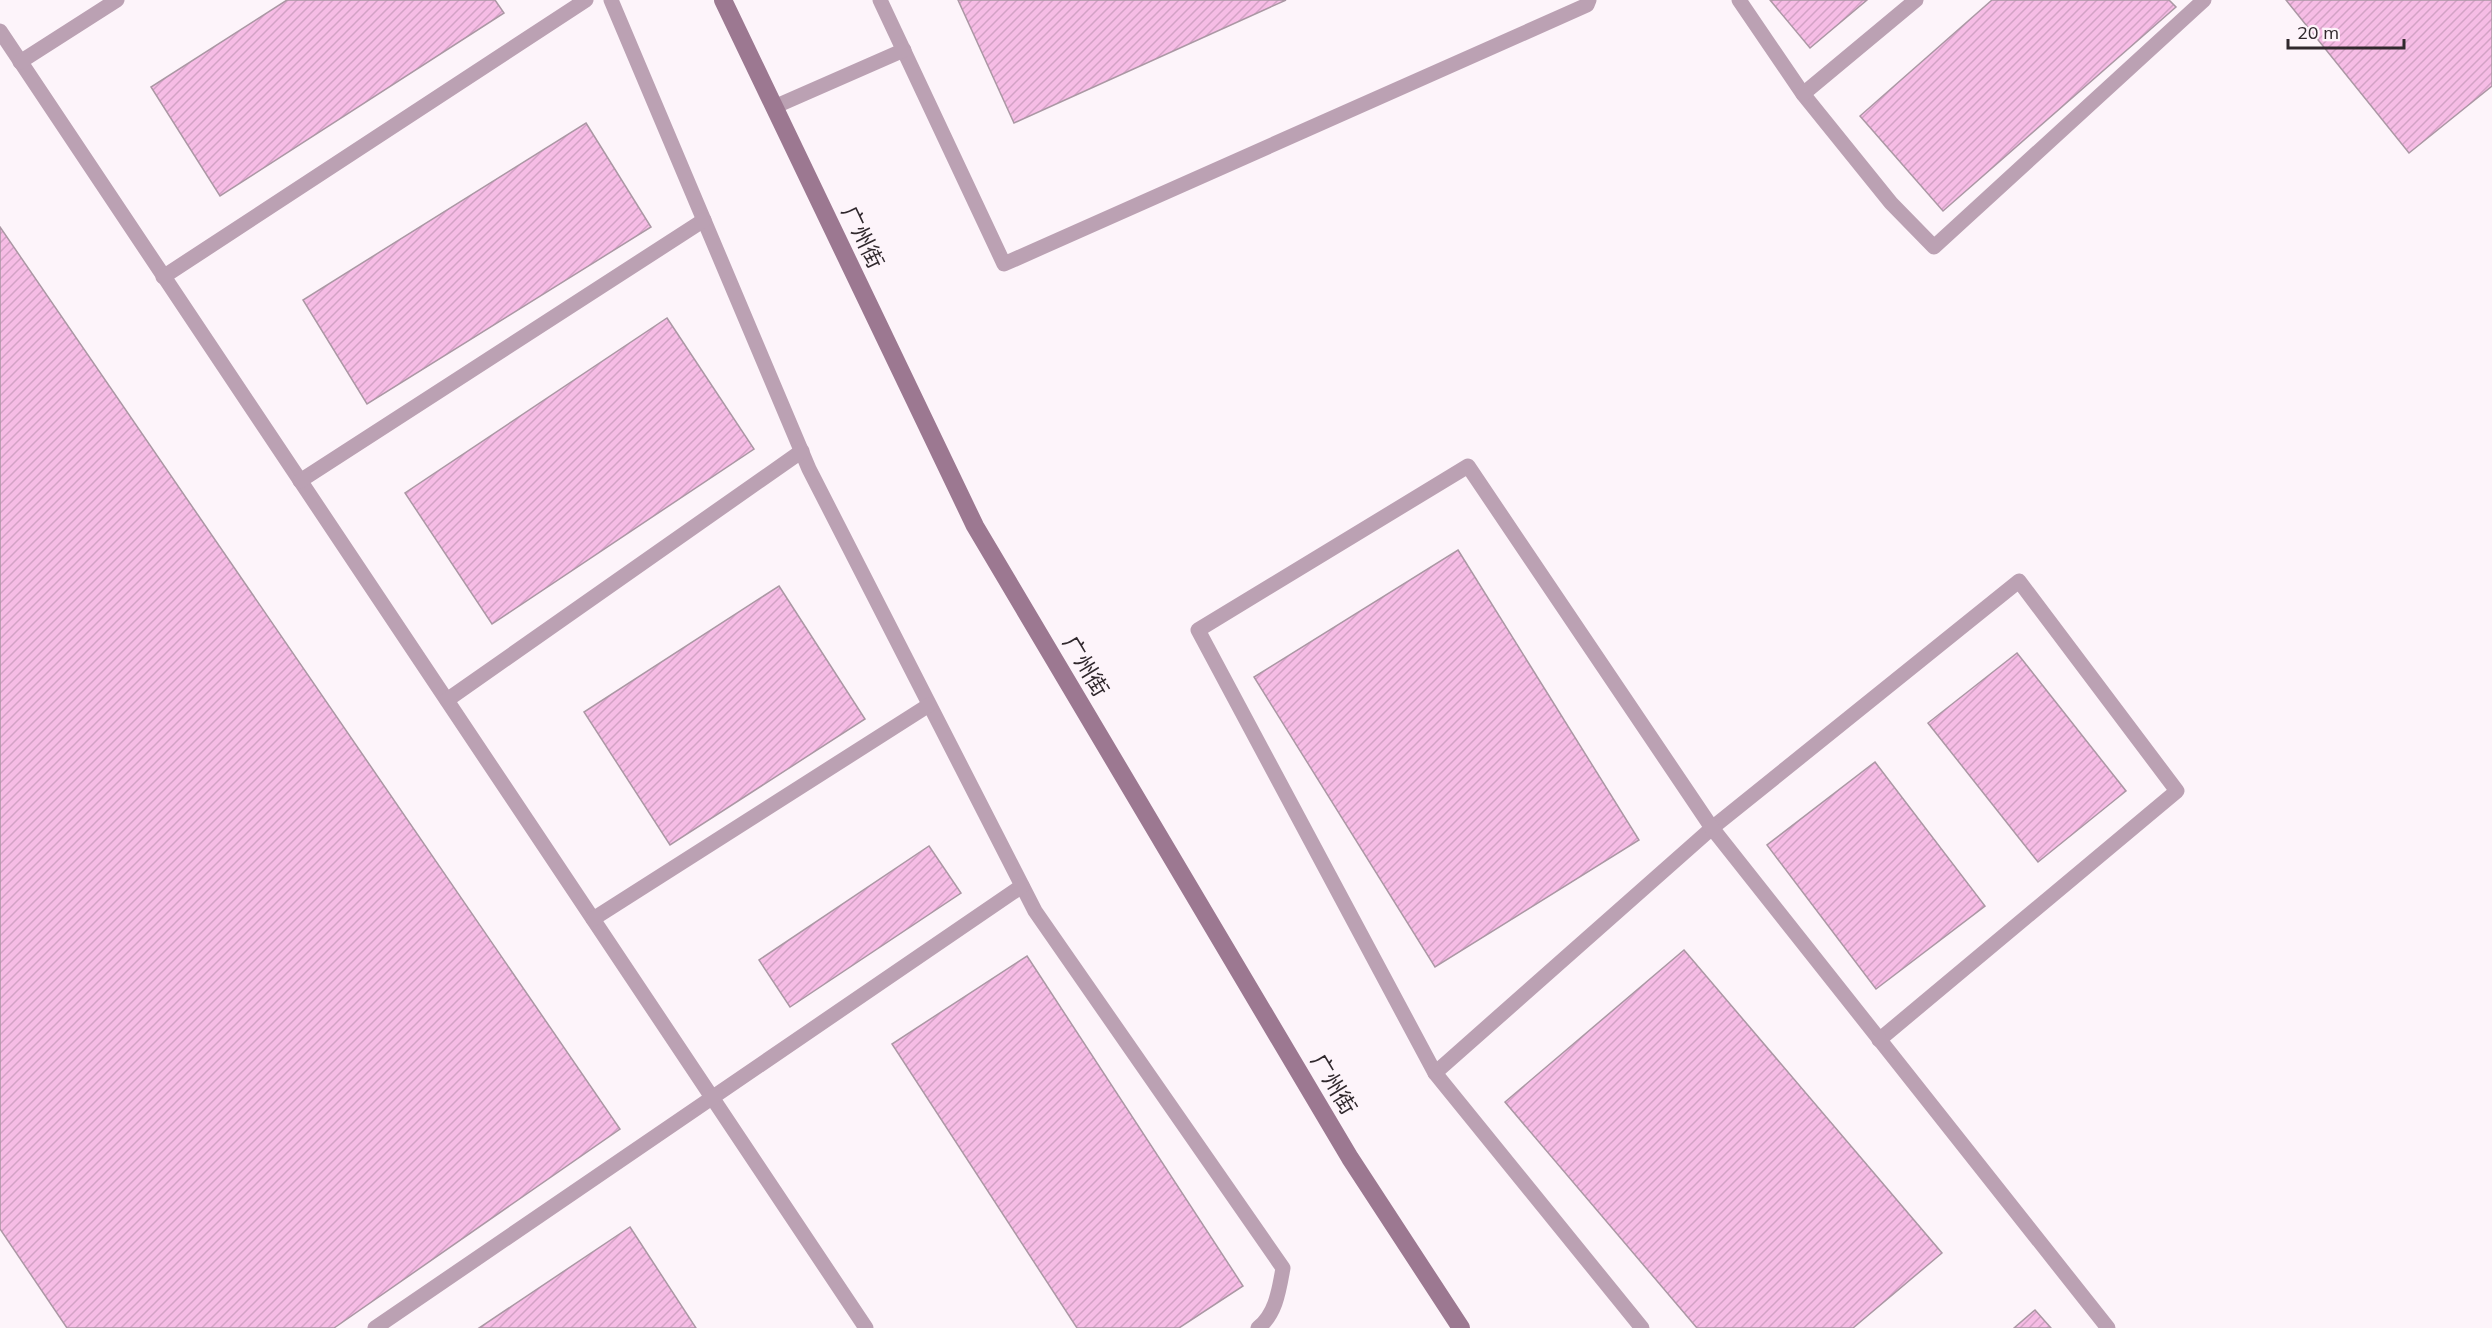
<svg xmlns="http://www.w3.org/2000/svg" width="2492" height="1328" viewBox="0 0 2492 1328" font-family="Mulish,'Noto Sans SC',sans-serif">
	<defs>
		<pattern id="building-hatch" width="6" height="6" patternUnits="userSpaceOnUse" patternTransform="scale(1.5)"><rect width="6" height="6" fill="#f6bce5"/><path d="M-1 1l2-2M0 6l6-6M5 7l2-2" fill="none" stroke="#d3a2c5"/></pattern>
	</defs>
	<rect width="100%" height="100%" fill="#fdf4fa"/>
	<g fill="url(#building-hatch)" stroke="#ab97a4" stroke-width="1.5">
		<polygon points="287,0 495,0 504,13 220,196 151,87"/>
		<polygon points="958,0 1286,0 1014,123"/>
		<polygon points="1770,0 1867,0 1810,48"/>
		<polygon points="1992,0 2169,0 2176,7 1943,211 1860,116"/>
		<polygon points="2286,0 2492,0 2492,86 2409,153"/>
		<polygon points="586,123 651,227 367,404 303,300"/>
		<polygon points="0,227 620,1129 334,1328 67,1328 0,1229"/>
		<polygon points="667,318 754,449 492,624 405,493"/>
		<polygon points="1458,550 1639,840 1435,967 1254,677"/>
		<polygon points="779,586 865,719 670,845 584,712"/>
		<polygon points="2017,653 2126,791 2038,862 1928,723"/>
		<polygon points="1875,762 1985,906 1876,989 1767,845"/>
		<polygon points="929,846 961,893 790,1007 759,960"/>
		<polygon points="1684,950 1942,1253 1853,1328 1697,1328 1505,1102"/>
		<polygon points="1027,956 1243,1286 1179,1328 1077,1328 892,1044"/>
		<polygon points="630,1227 696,1328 479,1328"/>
		<polygon points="2035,1310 2051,1328 2014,1328"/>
	</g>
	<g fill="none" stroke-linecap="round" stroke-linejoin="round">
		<g stroke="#bba1b3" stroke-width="15">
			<path d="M611 0 809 469 1035 911 1283 1268C1279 1290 1276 1314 1258 1328"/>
			<polyline points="880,0 1004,264 1587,5 1589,0"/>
			<polyline points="1739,0 1803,94 1891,203 1934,247 2204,0"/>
			<polyline points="0,31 866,1328"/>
			<polyline points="20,62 117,0"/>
			<polyline points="1803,94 1916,0"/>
			<polyline points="774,107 904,50"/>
			<polyline points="163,277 586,0"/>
			<polyline points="300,481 704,220"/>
			<polyline points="447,700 802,451"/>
			<polyline points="593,919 929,705"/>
			<polyline points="1435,1073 1712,828 2019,581 2177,791 1879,1040"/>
			<polyline points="375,1328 1022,886"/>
			<polyline points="1642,1328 1435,1073 1198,630 1468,466 1712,828 2108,1328"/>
		</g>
		<polyline stroke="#9c7891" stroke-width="18" points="723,0 975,526 1350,1158 1461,1328"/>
	</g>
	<g text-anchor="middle" stroke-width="5" stroke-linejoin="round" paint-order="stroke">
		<g font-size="22" fill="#30282d" stroke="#fdf4fa">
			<text transform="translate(863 237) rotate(64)" y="8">广州街</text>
			<text transform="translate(1086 666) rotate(59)" y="8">广州街</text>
			<text transform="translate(1334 1084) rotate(59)" y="8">广州街</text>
		</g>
	</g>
	<path d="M2288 39v9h116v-9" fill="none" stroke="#30282d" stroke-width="3"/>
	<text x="2297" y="39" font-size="18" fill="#30282d" stroke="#fdf4fa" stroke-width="4.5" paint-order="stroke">20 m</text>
</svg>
